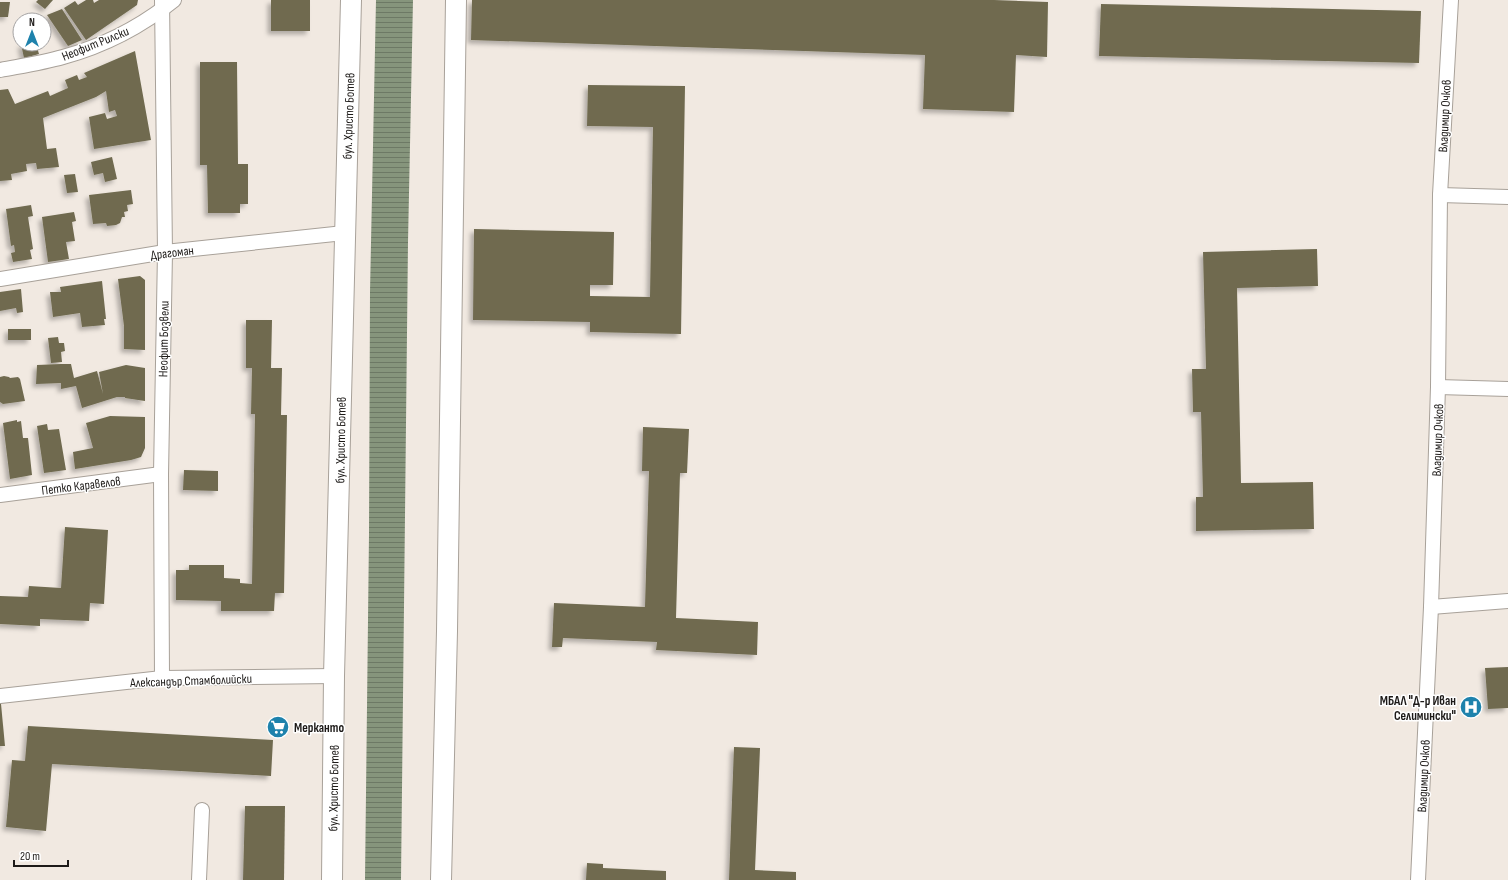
<svg xmlns="http://www.w3.org/2000/svg" width="1508" height="880" viewBox="0 0 1508 880" font-family="'Sofia Sans Condensed',sans-serif">
	<defs>
		<pattern id="water-rules" width="6" height="5" patternUnits="userSpaceOnUse"><rect width="6" height="5" fill="#86957c"/><path d="M0 2.5h6" fill="none" stroke="#6d7965"/></pattern>
		<filter id="shadow"><feDropShadow dx="-3.5" dy="3.5" stdDeviation="2" flood-color="#0004"/></filter>
	</defs>
	<rect width="100%" height="100%" fill="#f1e9e1"/>
	<polygon fill="url(#water-rules)" points="376,0 413,0 408,242 401,880 365,880 369,534 370,292"/>
	<g fill="#6f6a4f" filter="url(#shadow)">
		<polygon points="38,0 53,0 45,9 36,2"/>
		<polygon points="86,0 93,0 94,3 99,0 138,0 137,5 86,40 64,8 75,1 78,5"/>
		<rect x="271" y="0" width="39" height="31"/>
		<polygon points="472,0 994,0 1048,2 1047,57 1016,55 1014,112 923,109 925,55 471,40"/>
		<polygon points="0,2 10,2 8,17 0,17"/>
		<polygon points="1101,4 1421,11 1419,63 1099,56"/>
		<polygon points="62,9 82,40 68,46 47,15"/>
		<polygon points="21,44 36,44 39,54 24,58"/>
		<polygon points="135,51 151,140 94,149 89,117 105,113 107,119 117,116 115,110 109,112 106,91 96,97 43,118 47,149 56,148 59,167 37,169 36,163 26,164 27,171 11,174 12,180 0,181 0,90 8,89 15,104 48,91 50,96 68,88 65,80 77,75 79,80 87,77 84,73"/>
		<polygon points="200,62 237,62 238,164 248,164 248,204 240,204 240,213 208,213 207,165 200,165"/>
		<polygon points="588,85 685,86 681,334 590,332 590,322 473,320 474,229 614,232 613,285 590,285 590,296 650,297 653,127 587,126"/>
		<polygon points="112,157 117,179 105,182 103,173 94,175 91,162"/>
		<polygon points="75,174 78,192 67,193 64,175"/>
		<polygon points="131,190 133,204 127,205 128,211 124,212 125,217 122,217 120,223 116,225 107,226 106,223 93,224 89,195"/>
		<polygon points="31,205 33,216 28,217 33,249 30,250 32,259 13,262 11,253 15,252 14,245 11,246 6,209"/>
		<polygon points="74,212 76,221 72,222 75,241 66,242 69,259 48,262 42,217"/>
		<polygon points="1317,249 1318,286 1237,288 1241,483 1313,482 1314,529 1196,531 1196,497 1203,497 1201,412 1193,412 1192,369 1206,369 1203,252"/>
		<polygon points="140,276 145,280 145,350 124,349 124,326 118,279"/>
		<polygon points="102,281 106,319 104,319 105,325 82,327 80,313 53,317 50,292 61,292 60,287"/>
		<polygon points="21,289 23,312 17,313 16,308 0,311 0,292"/>
		<polygon points="246,320 272,320 271,368 282,368 281,415 287,415 284,593 275,593 274,611 221,611 221,601 176,600 176,570 189,570 189,565 224,565 224,578 240,579 240,583 252,584 255,414 251,414 252,368 246,368"/>
		<rect x="8" y="329" width="23" height="11"/>
		<polygon points="58,337 59,343 64,343 65,351 61,352 62,362 51,363 48,338"/>
		<polygon points="61,364 71,364 74,378 97,371 103,394 99,372 126,365 145,368 145,401 125,398 125,397 117,397 82,408 76,386 61,389 61,383 36,384 37,365"/>
		<polygon points="4,376 9,377 10,378 18,377 20,379 25,401 3,404 0,402 0,377"/>
		<polygon points="110,416 145,417 145,448 141,457 131,460 75,469 73,452 93,448 86,423"/>
		<polygon points="17,420 17,422 21,421 23,438 28,438 32,475 10,479 3,423"/>
		<polygon points="47,424 48,430 59,429 66,470 44,473 37,426"/>
		<polygon points="643,427 689,429 687,473 680,473 676,618 758,622 757,655 656,650 657,642 563,638 562,647 552,647 554,603 645,607 649,471 642,471"/>
		<polygon points="184,470 218,471 218,491 183,490"/>
		<polygon points="65,527 108,530 104,604 90,603 89,621 40,619 40,626 0,624 0,596 28,597 29,586 61,588"/>
		<polygon points="1508,667 1508,708 1488,709 1485,668"/>
		<polygon points="0,704 1,704 5,746 0,746"/>
		<polygon points="28,726 273,740 271,776 52,764 46,831 6,827 12,760 25,761"/>
		<polygon points="734,747 760,748 755,870 796,872 796,880 729,880"/>
		<polygon points="245,806 285,806 284,880 243,880"/>
		<polygon points="587,863 603,864 603,868 666,871 666,880 586,880"/>
	</g>
	<g fill="none" stroke-linecap="round" stroke-linejoin="round">
		<g stroke="#a8a199" stroke-width="16">
			<g id="street">
				<path d="M0 70C21 66 42 63 63 57 103 46 142 26 174 0"/>
				<polyline points="1440,195 1508,197"/>
				<polyline points="0,279 165,252 344,233"/>
				<polyline points="1438,387 1508,389"/>
				<polyline points="0,495 161,474"/>
				<polyline points="1431,607 1508,601"/>
				<polyline points="162,678 161,474 165,252 162,0"/>
				<polyline points="0,696 162,678 334,676"/>
				<polyline points="199,880 202,810"/>
				<polyline points="1418,880 1431,607 1438,387 1440,195 1451,0"/>
			</g>
		</g>
		<g stroke="#a8a199" stroke-width="22">
			<g id="secondary">
				<polyline points="332,880 334,676 351,0"/>
				<polyline points="441,880 447,631 456,0"/>
			</g>
		</g>
		<use href="#street" stroke="#fff" stroke-width="14"/>
		<use href="#secondary" stroke="#fff" stroke-width="20"/>
	</g>
	<defs>
		<g id="hospital-disc" transform="scale(1.15)"><circle r="9.5" fill="#1e82ac" stroke="#fff"/><path d="M-5-5h3v3.5h4V-5h3V5h-3V1.5h-4V5h-3Z" fill="#fff"/></g>
		<g id="supermarket-disc" transform="scale(1.15)"><circle r="9.5" fill="#1e82ac" stroke="#fff"/><path d="M-6-5.5h2.5l.6 2H6L4.5 2H-2.5L-4.4-4H-6ZM-1.5 3.2a1.3 1.3 0 1 0 .1 0ZM3 3.2a1.3 1.3 0 1 0 .1 0Z" fill="#fff"/></g>
	</defs>
	<g fill-rule="evenodd">
		<use href="#hospital-disc" x="1471" y="707"/>
		<use href="#supermarket-disc" x="278" y="727"/>
	</g>
	<g text-anchor="middle" stroke-width="3" stroke-linejoin="round" paint-order="stroke">
		<g font-size="13" fill="#1d1a18" stroke="#fff">
			<text transform="translate(95 43) rotate(-22)" y="5">Неофит Рилски</text>
			<text transform="translate(348 116) rotate(-88)" y="5">бул. Христо Ботев</text>
			<text transform="translate(1444 116) rotate(-87)" y="5">Владимир Очков</text>
			<text transform="translate(172 252) rotate(-7)" y="5">Драгоман</text>
			<text transform="translate(163 339) rotate(-89)" y="5">Неофит Бозвели</text>
			<text transform="translate(340 440) rotate(-89)" y="5">бул. Христо Ботев</text>
			<text transform="translate(1437 440) rotate(-88)" y="5">Владимир Очков</text>
			<text transform="translate(81 485) rotate(-7)" y="5">Петко Каравелов</text>
			<text transform="translate(191 680) rotate(-2)" y="5">Александър Стамболийски</text>
			<text transform="translate(1423 776) rotate(-87)" y="5">Владимир Очков</text>
			<text transform="translate(333 788) rotate(-89)" y="5">бул. Христо Ботев</text>
		</g>
		<g font-size="13" font-weight="bold" fill="#1d1a18" stroke="#fff" text-anchor="end">
			<text x="1456" y="705">МБАЛ "Д-р Иван<tspan x="1456" dy="15">Селимински"</tspan></text>
			<text x="294" y="732" text-anchor="start">Мерканто</text>
		</g>
	</g>
	<g transform="translate(32 32)"><circle r="19" fill="#ffffff" stroke="#a5a3a3"/>
	<path d="M0-3L7 15L0 10L-7 15Z" fill="#1e82ac"/>
	<text y="-6" font-size="11" font-weight="bold" text-anchor="middle" fill="#1d1a18">N</text>
	</g>
	<path d="M14 860v6h54v-6" fill="none" stroke="#1d1a18" stroke-width="2"/>
	<text x="20" y="860" font-size="12" fill="#1d1a18" stroke="#ffffff" stroke-width="3" paint-order="stroke">20 m</text>
</svg>
